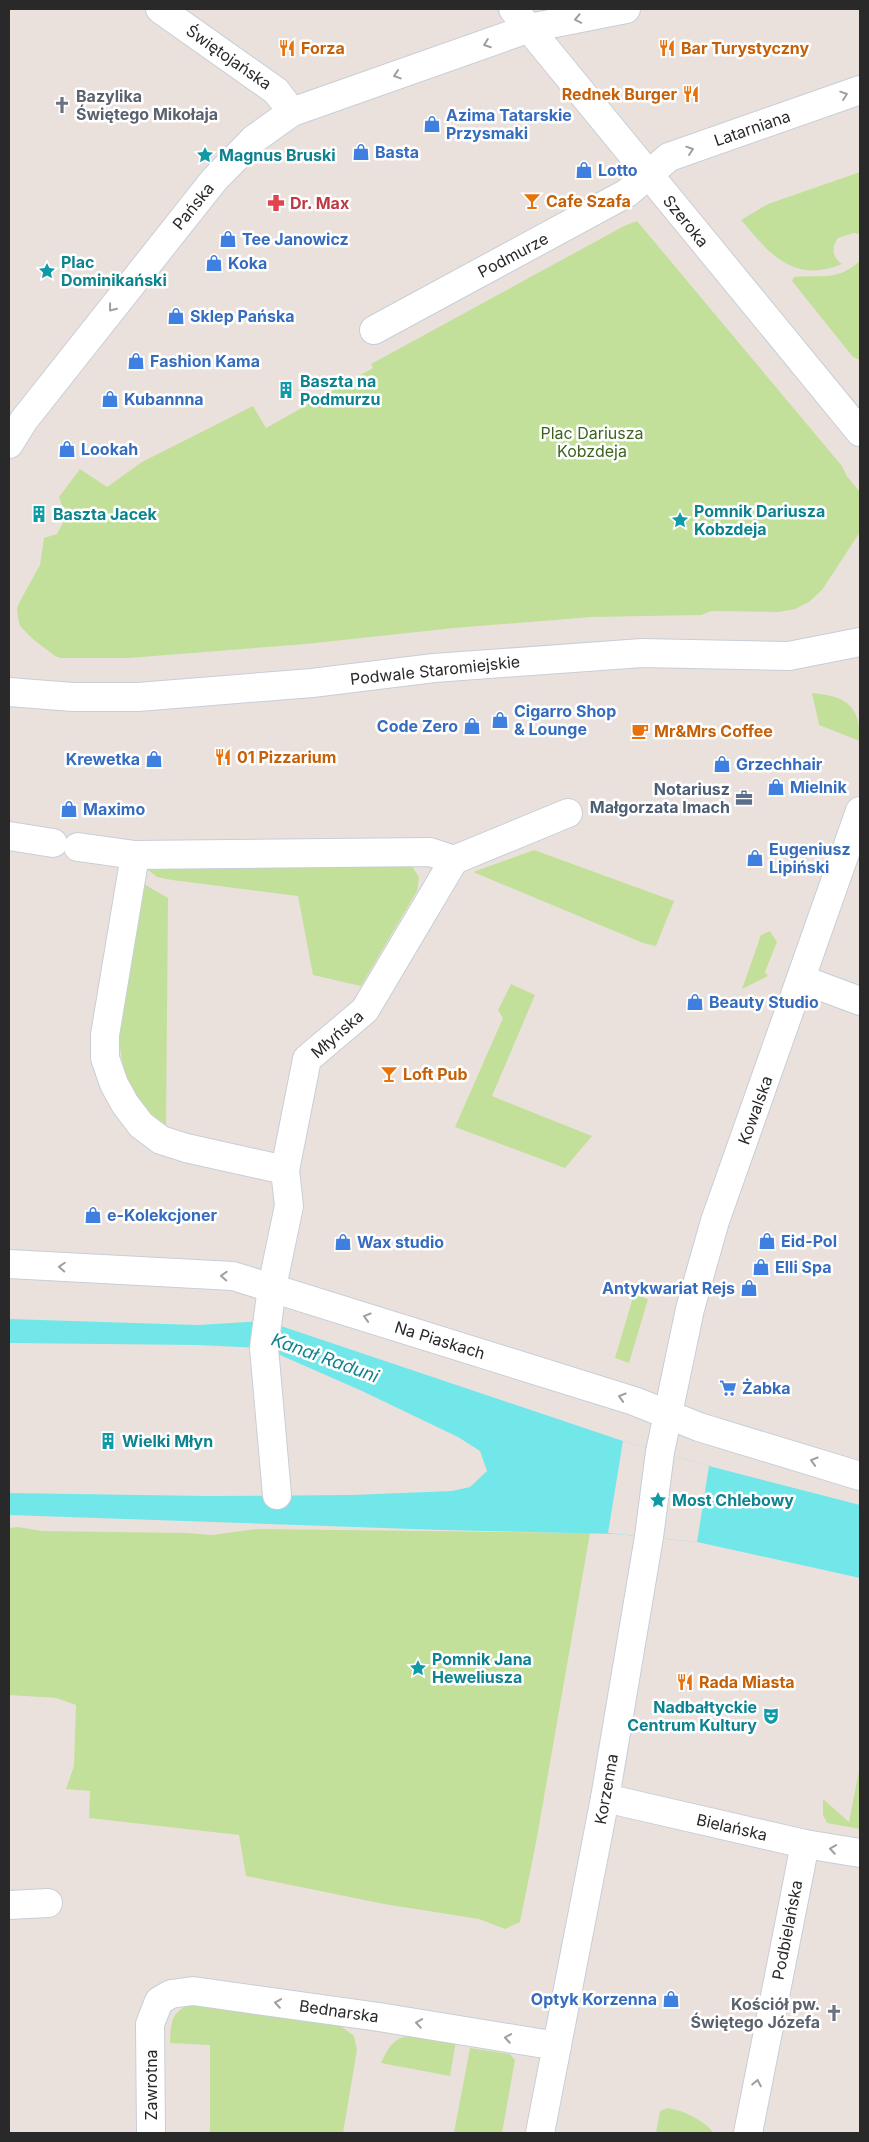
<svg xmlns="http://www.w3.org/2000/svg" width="869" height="2142" viewBox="0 0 869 2142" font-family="Inter,sans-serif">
	<rect width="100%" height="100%" fill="#ebe1dc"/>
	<g fill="#c3e09a">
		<path d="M860 172V234L854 233 838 238C831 248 832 257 842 264 793 284 770 254 741 220L768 204Z"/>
		<polygon points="637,221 842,466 846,475 860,492 860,532 822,590 809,602 795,609 779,612 712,611 701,615 592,617 454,628 306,644 129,658 60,658 55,656 34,640 20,626 18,618 17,608 20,601 40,565 44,538 57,534 66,517 59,497 80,469 107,487 142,462 253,406 266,428 373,368 371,364 624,226"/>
		<path d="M860 261V360L853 357 792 281 794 277C822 274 836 282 860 261Z"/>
		<path d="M812 693C846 696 860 705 860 741L819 725Z"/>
		<polygon points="534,850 674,901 656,946 643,943 473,872"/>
		<polygon points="411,865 419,877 417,891 361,986 313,975 298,896 172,880 157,877 147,869"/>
		<path d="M144 884 168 898 166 1127C134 1106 122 1075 119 1038Z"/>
		<polygon points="770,931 777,942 765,972 768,976 742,989 761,935"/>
		<polygon points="511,984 535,995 492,1096 592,1136 565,1168 455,1127 503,1018 498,1010"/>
		<polygon points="634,1294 648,1299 629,1363 615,1358"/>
		<polygon points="18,1527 42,1531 186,1533 212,1535 256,1529 590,1533 536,1843 520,1922 505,1929 479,1919 384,1904 246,1876 239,1835 89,1818 90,1791 66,1789 74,1766 76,1705 56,1698 9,1695 9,1528"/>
		<polygon points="860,1766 860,1829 827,1823 823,1815 823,1799 849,1822"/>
		<path d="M196 2003 330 2018 354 2036 357 2050 343 2133H210V2045L170 2043C171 2020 171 2010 196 2003Z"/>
		<path d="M416 2035 456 2041 450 2076 381 2063C389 2045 395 2036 416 2035Z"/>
		<polygon points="470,2048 510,2054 515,2060 502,2133 454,2133"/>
		<path d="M668 2108C685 2111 703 2120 714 2133H656L660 2111Z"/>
	</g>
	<polygon fill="#72e7ea" points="9,1319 198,1325 266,1321 623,1441 709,1466 860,1505 860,1578 697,1542 615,1534 441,1530 9,1515 9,1493 207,1496 351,1495 452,1491 470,1487 487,1471 480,1451 458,1437 362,1391 264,1348 197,1345 9,1343"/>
	<polygon fill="#ebe1dc" points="623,1441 709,1466 697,1542 608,1533"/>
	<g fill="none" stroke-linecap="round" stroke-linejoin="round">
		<g stroke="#c7ced7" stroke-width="30">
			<g id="minor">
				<polyline points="160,9 276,91 292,112"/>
				<polyline points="513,9 860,432"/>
				<polyline points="374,330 627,193 669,157 860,90"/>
				<polyline points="9,444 24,420 214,180 254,139 292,112 530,28 626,9"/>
				<polyline points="9,692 73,697 138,697 312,683 434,668 642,653 789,656 860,642"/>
				<polyline points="9,836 53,843"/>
				<polyline points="78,847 135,855 430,852 454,860 568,813"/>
				<polyline points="135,855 105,1035 105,1058 114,1084 125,1104 141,1125 161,1140 186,1148 285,1170"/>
				<polyline points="801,979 860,1001"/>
				<polyline points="9,1264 233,1276 634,1401 699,1427 860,1476"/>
				<polyline points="277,1495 264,1348 272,1287 289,1206 285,1170 307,1059 365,1010 454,860"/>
				<polyline points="605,1798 805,1844 860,1853"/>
				<polyline points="9,1905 48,1903"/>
				<polyline points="151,2133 150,2024 159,2001 171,1994 193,1991 379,2017 557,2046"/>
				<polyline points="540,2133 605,1798 649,1537 660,1452 690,1309 715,1221 860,811"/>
				<polyline points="748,2133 805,1844"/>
			</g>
		</g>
		<use href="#minor" stroke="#fff" stroke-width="28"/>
	</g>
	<defs><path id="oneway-chevron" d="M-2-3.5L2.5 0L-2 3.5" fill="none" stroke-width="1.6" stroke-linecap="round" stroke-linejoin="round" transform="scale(1.25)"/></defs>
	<g stroke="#9f9f9f">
		<use href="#oneway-chevron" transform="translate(578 19) rotate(169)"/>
		<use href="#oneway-chevron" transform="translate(487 44) rotate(160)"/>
		<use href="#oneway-chevron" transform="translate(397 75) rotate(162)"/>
		<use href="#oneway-chevron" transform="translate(844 95) rotate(-19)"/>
		<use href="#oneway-chevron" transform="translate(690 150) rotate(-19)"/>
		<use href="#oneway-chevron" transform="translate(112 308) rotate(128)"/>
		<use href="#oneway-chevron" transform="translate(62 1267) rotate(-177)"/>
		<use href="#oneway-chevron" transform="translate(224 1276) rotate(-177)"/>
		<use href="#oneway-chevron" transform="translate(367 1317) rotate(-163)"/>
		<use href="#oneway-chevron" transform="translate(622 1397) rotate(-163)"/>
		<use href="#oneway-chevron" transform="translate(814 1461) rotate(-163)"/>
		<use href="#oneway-chevron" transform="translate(833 1849) rotate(-171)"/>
		<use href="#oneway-chevron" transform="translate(278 2003) rotate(-172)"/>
		<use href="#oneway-chevron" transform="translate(419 2023) rotate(-171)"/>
		<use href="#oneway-chevron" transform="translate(508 2038) rotate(-171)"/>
		<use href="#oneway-chevron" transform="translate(757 2083) rotate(-79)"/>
	</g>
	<defs>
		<g id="restaurant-bare" transform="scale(1.35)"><path d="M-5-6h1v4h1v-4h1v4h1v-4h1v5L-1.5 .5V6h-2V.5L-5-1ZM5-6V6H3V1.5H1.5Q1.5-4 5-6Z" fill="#e8710a" stroke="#fff" stroke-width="2.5" paint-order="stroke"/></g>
		<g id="church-bare" transform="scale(1.35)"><path d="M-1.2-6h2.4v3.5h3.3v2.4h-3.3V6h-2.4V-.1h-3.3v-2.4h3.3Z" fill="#6b7280" stroke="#fff" stroke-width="2.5" paint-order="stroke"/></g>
		<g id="shop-bare" transform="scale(1.35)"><path d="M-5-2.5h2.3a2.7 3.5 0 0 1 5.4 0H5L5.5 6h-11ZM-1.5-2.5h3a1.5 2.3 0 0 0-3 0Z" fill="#3f7fe0" stroke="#fff" stroke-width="2.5" paint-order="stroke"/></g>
		<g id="sight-bare" transform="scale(1.35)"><path d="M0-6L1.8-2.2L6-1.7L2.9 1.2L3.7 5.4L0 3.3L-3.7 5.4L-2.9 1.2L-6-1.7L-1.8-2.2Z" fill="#0f9aa8" stroke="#fff" stroke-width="2.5" paint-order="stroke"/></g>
		<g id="bar-bare" transform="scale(1.35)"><path d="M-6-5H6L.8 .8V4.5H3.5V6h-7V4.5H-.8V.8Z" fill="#e8710a" stroke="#fff" stroke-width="2.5" paint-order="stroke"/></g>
		<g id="pharmacy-bare" transform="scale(1.35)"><path d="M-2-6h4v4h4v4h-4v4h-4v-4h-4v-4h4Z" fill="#e0444e" stroke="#fff" stroke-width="2.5" paint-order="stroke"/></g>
		<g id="building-bare" transform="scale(1.35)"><path d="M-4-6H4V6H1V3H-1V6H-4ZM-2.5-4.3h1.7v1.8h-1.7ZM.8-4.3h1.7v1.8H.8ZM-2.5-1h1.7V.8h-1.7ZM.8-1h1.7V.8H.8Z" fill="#0f9aa8" stroke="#fff" stroke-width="2.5" paint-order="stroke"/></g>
		<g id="cafe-bare" transform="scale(1.35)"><path d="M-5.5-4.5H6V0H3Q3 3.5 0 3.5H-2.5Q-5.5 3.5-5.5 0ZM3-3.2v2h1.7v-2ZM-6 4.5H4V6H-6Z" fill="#e8710a" stroke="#fff" stroke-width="2.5" paint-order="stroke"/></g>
		<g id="office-bare" transform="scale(1.35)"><path d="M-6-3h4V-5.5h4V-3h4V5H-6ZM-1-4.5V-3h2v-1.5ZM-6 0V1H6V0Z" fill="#5c6f8a" stroke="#fff" stroke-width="2.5" paint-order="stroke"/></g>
		<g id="supermarket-bare" transform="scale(1.35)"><path d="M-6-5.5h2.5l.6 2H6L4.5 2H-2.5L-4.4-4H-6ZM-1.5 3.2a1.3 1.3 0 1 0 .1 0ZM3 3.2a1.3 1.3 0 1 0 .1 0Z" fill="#3f7fe0" stroke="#fff" stroke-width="2.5" paint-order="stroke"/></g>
		<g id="theatre-bare" transform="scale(1.35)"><path d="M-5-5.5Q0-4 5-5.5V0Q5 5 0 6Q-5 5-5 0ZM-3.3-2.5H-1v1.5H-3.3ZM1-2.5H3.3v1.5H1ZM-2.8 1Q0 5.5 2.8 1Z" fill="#0f9aa8" stroke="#fff" stroke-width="2.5" paint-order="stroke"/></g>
	</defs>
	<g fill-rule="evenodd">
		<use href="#restaurant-bare" x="287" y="48"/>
		<use href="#restaurant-bare" x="667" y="48"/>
		<use href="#restaurant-bare" x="691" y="94"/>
		<use href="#church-bare" x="62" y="105"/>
		<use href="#shop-bare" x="432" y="124"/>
		<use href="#shop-bare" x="361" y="152"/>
		<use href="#sight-bare" x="205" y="155"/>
		<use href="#shop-bare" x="584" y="170"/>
		<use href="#bar-bare" x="532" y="201"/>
		<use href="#pharmacy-bare" x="276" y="203"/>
		<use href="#shop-bare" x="228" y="239"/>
		<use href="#shop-bare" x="214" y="263"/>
		<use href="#sight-bare" x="47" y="271"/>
		<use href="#shop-bare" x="176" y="316"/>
		<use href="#shop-bare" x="136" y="361"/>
		<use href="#building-bare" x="286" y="390"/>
		<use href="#shop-bare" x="110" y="399"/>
		<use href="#shop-bare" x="67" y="449"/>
		<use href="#building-bare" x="39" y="514"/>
		<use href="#sight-bare" x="680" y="520"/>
		<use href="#shop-bare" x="500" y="720"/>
		<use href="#shop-bare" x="472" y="726"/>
		<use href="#cafe-bare" x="640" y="731"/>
		<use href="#restaurant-bare" x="223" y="757"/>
		<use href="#shop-bare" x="154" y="759"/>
		<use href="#shop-bare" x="722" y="764"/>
		<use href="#shop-bare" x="776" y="787"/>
		<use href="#office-bare" x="744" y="798"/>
		<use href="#shop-bare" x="69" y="809"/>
		<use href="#shop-bare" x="755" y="858"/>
		<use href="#shop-bare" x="695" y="1002"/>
		<use href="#bar-bare" x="389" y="1074"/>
		<use href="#shop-bare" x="93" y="1215"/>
		<use href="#shop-bare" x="767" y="1241"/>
		<use href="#shop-bare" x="343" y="1242"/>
		<use href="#shop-bare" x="761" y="1267"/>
		<use href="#shop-bare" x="749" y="1288"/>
		<use href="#supermarket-bare" x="728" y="1388"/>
		<use href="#building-bare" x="108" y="1441"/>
		<use href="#sight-bare" x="658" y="1500"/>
		<use href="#sight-bare" x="418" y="1668"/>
		<use href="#restaurant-bare" x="685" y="1682"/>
		<use href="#theatre-bare" x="771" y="1716"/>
		<use href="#shop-bare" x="671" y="1999"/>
		<use href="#church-bare" x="834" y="2013"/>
	</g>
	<g text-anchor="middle" stroke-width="5" stroke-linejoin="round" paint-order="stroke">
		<g font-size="16" font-weight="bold" fill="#c56008" stroke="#fff" text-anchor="start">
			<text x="301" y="54">Forza</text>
			<text x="681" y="54">Bar Turystyczny</text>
			<text x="677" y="100" text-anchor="end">Rednek Burger</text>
			<text x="546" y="207">Cafe Szafa</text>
			<text x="654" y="737">Mr&amp;Mrs Coffee</text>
			<text x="237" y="763">01 Pizzarium</text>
			<text x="403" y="1080">Loft Pub</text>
			<text x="699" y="1688">Rada Miasta</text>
		</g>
		<g font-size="16" fill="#292929" stroke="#fff">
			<text transform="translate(229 57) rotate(35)" y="6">Świętojańska</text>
			<text transform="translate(752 128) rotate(-19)" y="6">Latarniana</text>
			<text transform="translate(193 206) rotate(-51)" y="6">Pańska</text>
			<text transform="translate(686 221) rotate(51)" y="6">Szeroka</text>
			<text transform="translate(513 255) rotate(-28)" y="6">Podmurze</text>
			<text transform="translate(435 670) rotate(-6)" y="6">Podwale Staromiejskie</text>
			<text transform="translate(337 1034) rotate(-41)" y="6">Młyńska</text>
			<text transform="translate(755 1110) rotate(-70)" y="6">Kowalska</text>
			<text transform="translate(440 1340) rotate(17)" y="6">Na Piaskach</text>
			<text transform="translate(606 1789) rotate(-80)" y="6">Korzenna</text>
			<text transform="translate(732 1827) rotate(13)" y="6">Bielańska</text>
			<text transform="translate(787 1930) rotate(-79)" y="6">Podbielańska</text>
			<text transform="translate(339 2011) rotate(8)" y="6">Bednarska</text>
			<text transform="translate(151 2085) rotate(-90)" y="6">Zawrotna</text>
		</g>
		<g font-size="16" font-weight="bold" fill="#5b616d" stroke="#fff" text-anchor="start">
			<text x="76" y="102">Bazylika<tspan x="76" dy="18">Świętego Mikołaja</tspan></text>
			<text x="820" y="2010" text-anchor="end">Kościół pw.<tspan x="820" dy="18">Świętego Józefa</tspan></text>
		</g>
		<g font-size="16" font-weight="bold" fill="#366cbe" stroke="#fff" text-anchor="start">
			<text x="446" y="121">Azima Tatarskie<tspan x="446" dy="18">Przysmaki</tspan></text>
			<text x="375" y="158">Basta</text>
			<text x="598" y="176">Lotto</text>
			<text x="242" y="245">Tee Janowicz</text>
			<text x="228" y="269">Koka</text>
			<text x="190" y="322">Sklep Pańska</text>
			<text x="150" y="367">Fashion Kama</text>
			<text x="124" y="405">Kubannna</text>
			<text x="81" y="455">Lookah</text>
			<text x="514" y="717">Cigarro Shop<tspan x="514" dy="18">&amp; Lounge</tspan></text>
			<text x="458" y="732" text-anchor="end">Code Zero</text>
			<text x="140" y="765" text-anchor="end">Krewetka</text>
			<text x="736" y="770">Grzechhair</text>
			<text x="790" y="793">Mielnik</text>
			<text x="83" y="815">Maximo</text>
			<text x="769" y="855">Eugeniusz<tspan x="769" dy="18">Lipiński</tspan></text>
			<text x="709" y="1008">Beauty Studio</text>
			<text x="107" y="1221">e-Kolekcjoner</text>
			<text x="781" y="1247">Eid-Pol</text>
			<text x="357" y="1248">Wax studio</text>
			<text x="775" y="1273">Elli Spa</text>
			<text x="735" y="1294" text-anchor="end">Antykwariat Rejs</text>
			<text x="742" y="1394">Żabka</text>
			<text x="657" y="2005" text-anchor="end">Optyk Korzenna</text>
		</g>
		<g font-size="16" font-weight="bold" fill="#0d838f" stroke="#fff" text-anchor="start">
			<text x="219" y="161">Magnus Bruski</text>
			<text x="61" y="268">Plac<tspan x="61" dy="18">Dominikański</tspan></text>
			<text x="300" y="387">Baszta na<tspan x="300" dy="18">Podmurzu</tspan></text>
			<text x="694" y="517">Pomnik Dariusza<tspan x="694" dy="18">Kobzdeja</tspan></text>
			<text x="53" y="520">Baszta Jacek</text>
			<text x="122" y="1447">Wielki Młyn</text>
			<text x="672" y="1506">Most Chlebowy</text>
			<text x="432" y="1665">Pomnik Jana<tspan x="432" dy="18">Heweliusza</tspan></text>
			<text x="757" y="1713" text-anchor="end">Nadbałtyckie<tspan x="757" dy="18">Centrum Kultury</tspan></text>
		</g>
		<g font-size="16" font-weight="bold" fill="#be3a42" stroke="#fff" text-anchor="start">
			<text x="290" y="209">Dr. Max</text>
		</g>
		<g font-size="16" fill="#3c641c" stroke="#fff">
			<text x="592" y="439">Plac Dariusza<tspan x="592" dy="18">Kobzdeja</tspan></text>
		</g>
		<g font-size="16" font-weight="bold" fill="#4e5e75" stroke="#fff" text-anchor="end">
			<text x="730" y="795">Notariusz<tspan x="730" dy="18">Małgorzata Imach</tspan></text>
		</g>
		<g font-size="18" font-style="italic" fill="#12828e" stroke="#fff">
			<text transform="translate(325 1358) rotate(20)" y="6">Kanał Raduni</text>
		</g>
	</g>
	<rect width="869" height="2142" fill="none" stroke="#292929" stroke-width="20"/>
</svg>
